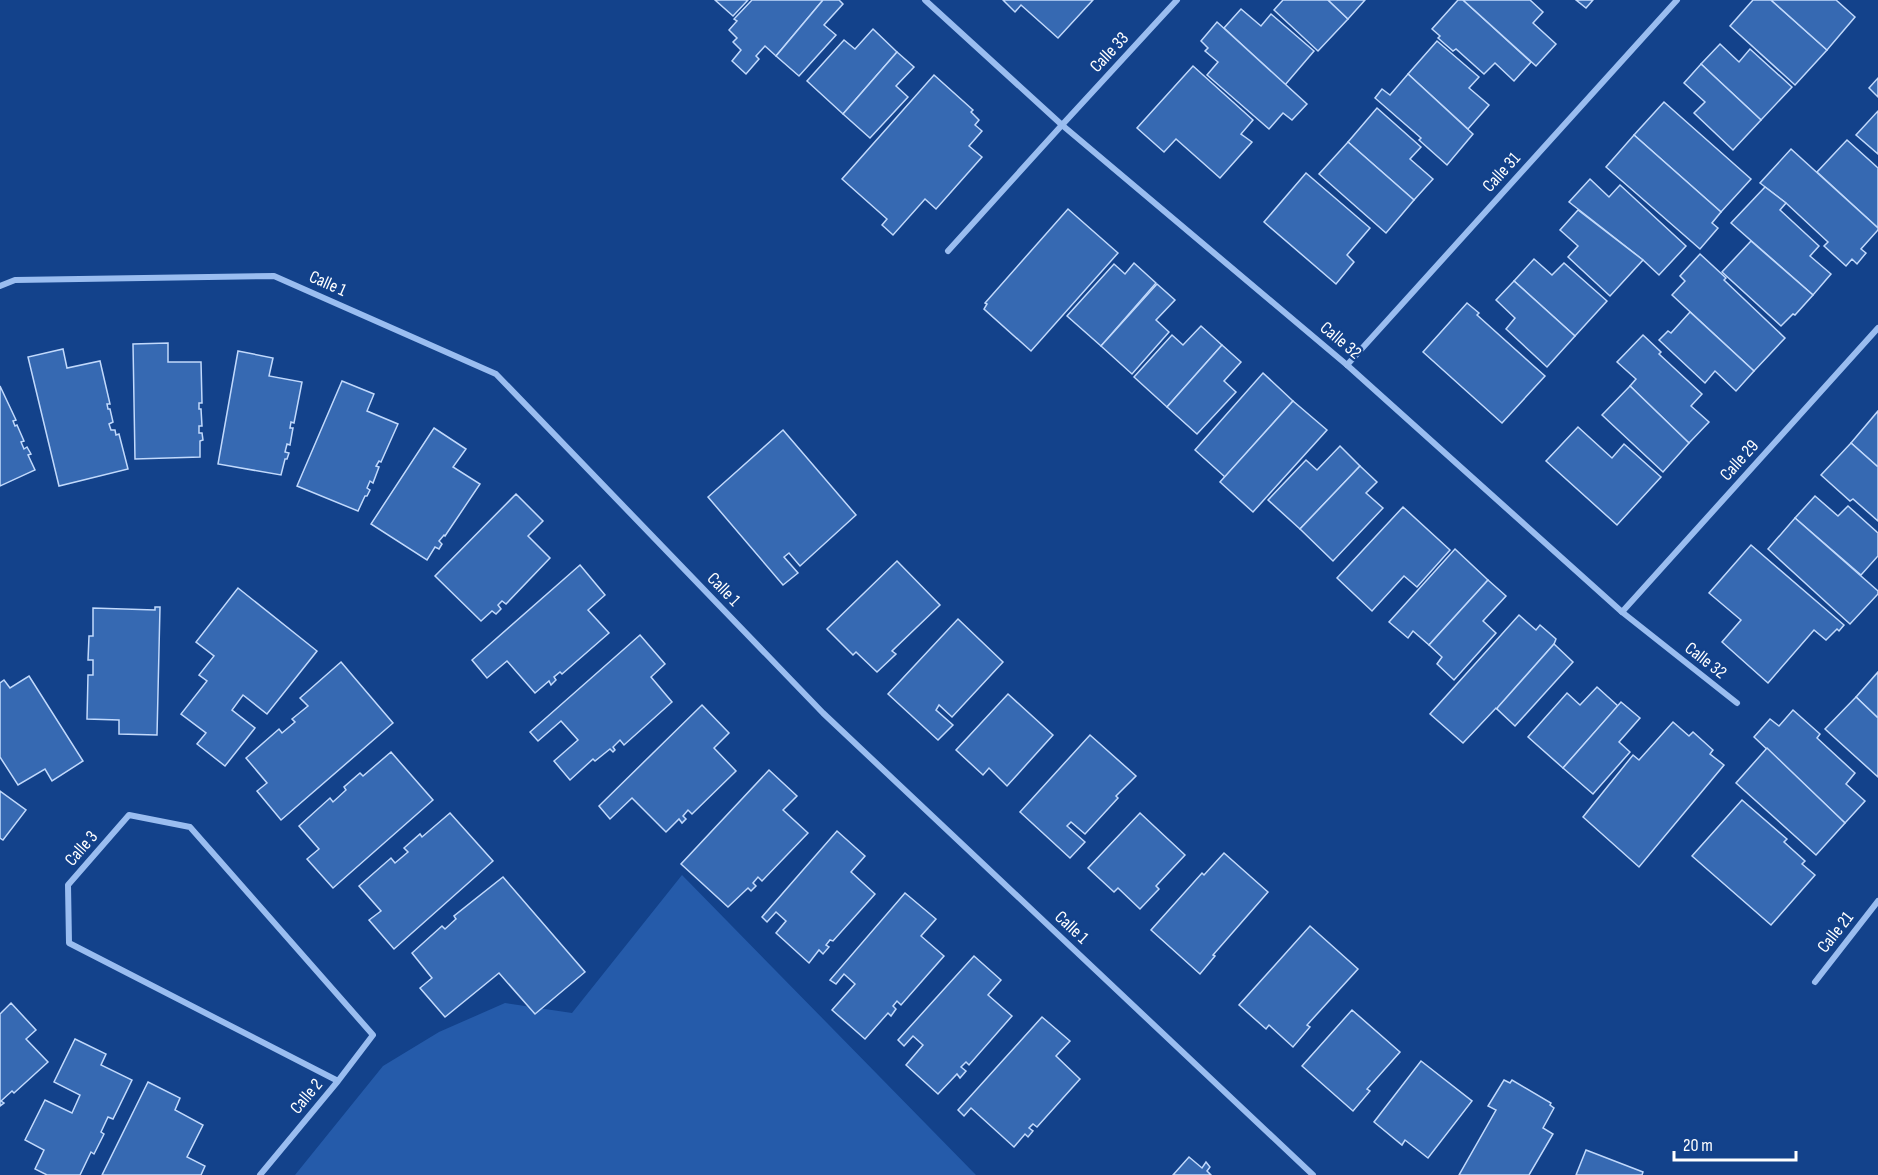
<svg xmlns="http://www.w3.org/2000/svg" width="1878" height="1175" viewBox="0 0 1878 1175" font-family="'Sofia Sans Condensed',sans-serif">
	<rect width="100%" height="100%" fill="#13428b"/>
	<polygon fill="#255baa" points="682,875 976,1175 295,1175 383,1066 439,1032 505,1003 572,1013"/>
	<g fill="#3669b2" stroke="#c1d9fc" stroke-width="1.5">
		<polygon points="715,0 748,0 733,16"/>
		<polygon points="752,0 823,0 776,56 765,46 756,56 759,59 746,74 732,61 741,50 733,42 737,38 729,30 737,21 734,19"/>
		<polygon points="823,0 839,0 843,4 824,25 836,35 799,76 776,56"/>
		<polygon points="1003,0 1093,0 1058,38 1021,5 1015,12"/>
		<polygon points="1283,0 1328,0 1348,19 1318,51 1274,10"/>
		<polygon points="1328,0 1365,0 1348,19"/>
		<polygon points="1458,0 1463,0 1531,62 1514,81 1495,63 1484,74 1456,49 1453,51 1438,38 1440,36 1432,29"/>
		<polygon points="1463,0 1530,0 1543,12 1533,23 1556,44 1536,66"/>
		<polygon points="1576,0 1593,0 1586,8"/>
		<polygon points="1753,0 1771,0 1827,50 1795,85 1730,26"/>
		<polygon points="1771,0 1836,0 1855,17 1827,50"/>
		<polygon points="1241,9 1261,26 1271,14 1314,51 1285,85 1224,28"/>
		<polygon points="1217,22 1307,104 1292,120 1283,113 1269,129 1207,75 1218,62 1205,51 1208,48 1201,41"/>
		<polygon points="873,29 897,52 843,114 807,81 844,40 855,49"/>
		<polygon points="1437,41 1479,77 1469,88 1489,105 1468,129 1408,74"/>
		<polygon points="1720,44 1739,62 1750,49 1792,87 1761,120 1701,64"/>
		<polygon points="897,52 914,67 896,86 908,97 870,138 843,114"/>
		<polygon points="1701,64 1761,120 1733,150 1694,113 1705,102 1684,83"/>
		<polygon points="1193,66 1253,120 1241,134 1252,142 1220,178 1176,139 1164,152 1137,128"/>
		<polygon points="1408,74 1473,134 1447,165 1419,140 1421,138 1375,98 1382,89 1390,95"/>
		<polygon points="934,75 973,110 971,112 979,120 975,125 982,131 969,146 982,157 936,209 925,199 893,235 882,225 887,219 842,179"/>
		<polygon points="1878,78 1878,97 1869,88"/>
		<polygon points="1664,102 1751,179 1721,212 1634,135"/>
		<polygon points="1377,108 1421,147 1410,159 1433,179 1414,200 1348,142"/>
		<polygon points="1878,111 1878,154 1856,135"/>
		<polygon points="1634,135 1721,212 1712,223 1718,228 1700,249 1606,167"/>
		<polygon points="1847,140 1878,168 1878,228 1817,172"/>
		<polygon points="1348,142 1414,200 1386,233 1319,174"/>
		<polygon points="1791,149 1878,228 1878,230 1861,249 1866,253 1857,264 1852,259 1846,266 1824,246 1828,242 1786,203 1760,183"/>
		<polygon points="1306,173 1370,228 1347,255 1354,262 1336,284 1264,222"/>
		<polygon points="1590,179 1609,197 1620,185 1686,246 1659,275 1643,260 1569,202"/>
		<polygon points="1765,187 1786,203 1780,210 1819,246 1810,256 1831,274 1813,295 1731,223"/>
		<polygon points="1068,209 1118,253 1031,351 984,309 987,304 985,303"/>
		<polygon points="1578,210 1643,260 1610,296 1568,257 1578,246 1560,230"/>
		<polygon points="1751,241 1813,295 1795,315 1793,314 1781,326 1722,272"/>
		<polygon points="1700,254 1726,278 1724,280 1785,338 1754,371 1672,295 1685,281 1680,276"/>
		<polygon points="1534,259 1552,275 1564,263 1607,301 1575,336 1514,281"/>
		<polygon points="1134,263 1156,283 1101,346 1067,316 1114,264 1125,274"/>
		<polygon points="1514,281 1575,336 1547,367 1506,329 1515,318 1496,300"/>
		<polygon points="1157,284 1175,300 1156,320 1169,332 1132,374 1101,346"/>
		<polygon points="1467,303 1479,313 1477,315 1545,376 1502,423 1423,352"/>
		<polygon points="1690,312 1754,371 1736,391 1715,371 1705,383 1659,340 1668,331 1671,333"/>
		<polygon points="1201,326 1222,345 1167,407 1134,377 1172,335 1183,345"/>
		<polygon points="1643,335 1661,352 1659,354 1702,394 1691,406 1709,422 1689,443 1630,386 1636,379 1617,362"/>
		<polygon points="168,343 168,362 201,362 202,403 199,403 199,409 201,409 202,426 199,426 199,433 202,433 203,440 200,441 200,457 135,459 133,344"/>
		<polygon points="1222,345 1241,362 1224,381 1236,392 1197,434 1167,407"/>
		<polygon points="63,349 67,368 100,361 110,404 107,404 108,409 110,409 113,422 109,424 111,430 115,430 116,435 119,434 128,469 59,486 28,357"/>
		<polygon points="238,351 273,358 269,376 302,382 294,423 291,422 290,428 293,428 290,445 287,444 285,452 289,453 287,459 285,459 281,475 218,464"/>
		<polygon points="1263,373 1293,401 1225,477 1195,450"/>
		<polygon points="342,381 374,394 367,411 398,424 381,462 379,461 376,466 379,467 373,483 370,481 367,488 370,490 367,496 365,496 358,511 297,486"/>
		<polygon points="0,386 16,420 13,421 15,426 17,425 24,441 21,442 24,449 27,447 31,454 28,455 35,470 0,486"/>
		<polygon points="1630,386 1689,443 1663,472 1602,415"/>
		<polygon points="1293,401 1327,430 1253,512 1220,482"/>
		<polygon points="1878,411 1878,467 1851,443"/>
		<polygon points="1578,427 1612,458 1624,444 1661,477 1617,525 1546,461"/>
		<polygon points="434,428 466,449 453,467 480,484 445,536 444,535 439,541 442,544 439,549 435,547 427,560 371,524"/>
		<polygon points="783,430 856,515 800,566 789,553 784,557 798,573 783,585 708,497"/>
		<polygon points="1851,443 1878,467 1878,521 1853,499 1850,501 1821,475"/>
		<polygon points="1340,446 1360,466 1300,529 1268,500 1306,460 1317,470"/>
		<polygon points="1360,466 1377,482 1366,493 1383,508 1333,561 1300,529"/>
		<polygon points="516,494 543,521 528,536 550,558 506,604 502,601 498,605 501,609 496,614 492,611 481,621 435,576"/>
		<polygon points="1815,496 1838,516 1848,506 1878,533 1878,556 1861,575 1795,518"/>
		<polygon points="1403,507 1450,550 1417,587 1404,576 1372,611 1337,578"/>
		<polygon points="1795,518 1878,591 1878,594 1850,624 1768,549"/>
		<polygon points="1751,545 1844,625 1839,631 1837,629 1826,640 1814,630 1768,683 1722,642 1741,620 1709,593"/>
		<polygon points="1455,549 1488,580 1429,645 1413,631 1408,638 1389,622"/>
		<polygon points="897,561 940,605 892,651 896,654 877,672 856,652 853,655 827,629"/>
		<polygon points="580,565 605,595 588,610 609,633 562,674 560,672 554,677 556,680 551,685 549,681 535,693 507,661 487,678 472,660"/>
		<polygon points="1488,580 1506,596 1483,621 1496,633 1454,680 1437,664 1442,657 1429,645"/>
		<polygon points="238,588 317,651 267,714 243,695 232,710 255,728 225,766 197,744 206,733 181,714 207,681 199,675 214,656 196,642"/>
		<polygon points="155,607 160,607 157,735 119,734 119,720 87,719 88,675 93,675 93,660 88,660 89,636 93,636 93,608 155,610"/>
		<polygon points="1519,615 1536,630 1540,625 1556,639 1554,644 1497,709 1496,708 1463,743 1430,714"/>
		<polygon points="958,619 1003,662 952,717 939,705 936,710 953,725 938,740 888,694"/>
		<polygon points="640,635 665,664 651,677 672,702 624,745 620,740 613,747 615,750 613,752 610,749 595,761 593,759 570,780 554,761 578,740 561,721 538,741 530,732"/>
		<polygon points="1554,644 1573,662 1515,726 1497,709 1498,707"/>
		<polygon points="341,662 393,723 281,820 257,791 267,783 246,758 279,729 282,733 295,722 292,719 308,706 300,698"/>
		<polygon points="1878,672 1878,718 1856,697"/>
		<polygon points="29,676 83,761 52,781 45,769 18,785 0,757 0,683 4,680 10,688"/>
		<polygon points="1597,687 1618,706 1563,768 1528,737 1567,693 1580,705"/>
		<polygon points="1008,694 1053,735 1007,786 989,768 983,775 956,750"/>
		<polygon points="1856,697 1878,718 1878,777 1825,729"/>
		<polygon points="1621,702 1640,718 1619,742 1630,752 1593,794 1563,768"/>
		<polygon points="702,705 729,733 714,748 736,771 692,814 688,810 683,816 686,819 682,823 679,819 666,832 632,798 610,819 599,806"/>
		<polygon points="1793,710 1820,734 1817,738 1855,773 1846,784 1865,801 1845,823 1754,737 1770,719 1779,726"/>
		<polygon points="1673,722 1689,736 1693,732 1713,750 1710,754 1724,765 1639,867 1583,817 1633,755 1639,760"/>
		<polygon points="1090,735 1136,776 1116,796 1118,798 1085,834 1071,822 1067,826 1085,842 1070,858 1020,812"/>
		<polygon points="1767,748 1845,823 1816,855 1736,783"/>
		<polygon points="391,752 433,800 333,888 307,859 319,849 299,826 330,798 333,802 346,790 344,787 360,773 363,776"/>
		<polygon points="769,770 797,796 783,810 808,833 762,881 758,877 753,883 756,886 751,891 748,888 728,907 681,864"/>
		<polygon points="0,791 26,810 3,840 0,838"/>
		<polygon points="1742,800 1787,839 1784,842 1805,861 1802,864 1815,875 1771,925 1692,856"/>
		<polygon points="450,813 493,861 394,949 369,920 381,911 359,886 391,858 395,863 408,852 404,848 420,834 422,837"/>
		<polygon points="1140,813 1185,855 1156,886 1159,889 1140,909 1118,888 1114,892 1088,868"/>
		<polygon points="837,831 865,856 851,872 875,894 833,941 830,940 826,945 829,947 823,954 819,950 809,963 776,933 786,921 776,912 767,922 762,917"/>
		<polygon points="1224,853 1268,892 1213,955 1215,956 1200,974 1151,930 1202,873 1204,875"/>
		<polygon points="503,877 585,972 535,1014 499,973 445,1017 420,988 432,978 412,953 442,926 445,929 456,919 454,916"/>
		<polygon points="905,893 936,919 921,936 944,956 901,1005 897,1001 893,1006 896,1009 891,1016 888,1013 865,1039 832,1010 855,984 844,974 836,984 830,980"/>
		<polygon points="1310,926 1358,969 1307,1025 1310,1027 1293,1047 1269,1025 1266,1029 1239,1005"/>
		<polygon points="974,956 1001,980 988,995 1012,1016 969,1065 966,1062 961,1067 966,1071 960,1078 957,1074 938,1094 906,1065 923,1045 913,1036 904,1046 898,1040"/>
		<polygon points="11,1003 36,1030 26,1039 48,1062 14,1093 12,1091 1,1101 4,1103 0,1106 0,1014"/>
		<polygon points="1352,1010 1400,1052 1367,1089 1370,1091 1353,1111 1302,1066"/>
		<polygon points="1042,1017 1070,1041 1056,1056 1080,1079 1037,1127 1033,1124 1029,1128 1033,1131 1028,1137 1025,1134 1014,1147 971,1108 964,1116 958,1110"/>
		<polygon points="75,1039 106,1054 101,1065 132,1080 113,1119 108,1117 101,1132 104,1134 94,1154 91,1152 80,1175 47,1175 35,1169 44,1150 25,1140 45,1100 72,1113 80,1095 54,1082"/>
		<polygon points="1421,1061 1472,1101 1428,1158 1405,1140 1402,1145 1374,1122"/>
		<polygon points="1504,1080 1510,1083 1512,1080 1551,1103 1550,1105 1554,1108 1543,1128 1553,1134 1529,1175 1459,1175 1496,1110 1488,1106"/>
		<polygon points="148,1082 180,1098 175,1110 203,1125 187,1157 205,1166 201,1175 102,1175"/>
		<polygon points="1586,1150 1643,1172 1642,1175 1576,1175"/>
		<polygon points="1189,1157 1202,1168 1206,1162 1210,1167 1207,1171 1211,1175 1173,1175"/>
	</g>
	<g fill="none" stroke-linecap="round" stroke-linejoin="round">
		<g stroke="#9abdf0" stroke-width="6">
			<polyline points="925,0 1062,125 1347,365 1622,612 1737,703"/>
			<polyline points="948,251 1062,125 1177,0"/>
			<polyline points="0,286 15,280 274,276 496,374 823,713 1313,1175"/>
			<polyline points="1347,365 1677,0"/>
			<polyline points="1622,612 1878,328"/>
			<polyline points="1815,982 1878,901"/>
			<polyline points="260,1175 338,1081 373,1035 190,827 129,815 68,885 69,943 338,1081"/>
		</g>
	</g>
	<g text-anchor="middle" stroke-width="4.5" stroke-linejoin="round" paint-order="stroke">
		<g font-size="18" fill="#fff" stroke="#13428b">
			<text transform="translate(1109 52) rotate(-47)" y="6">Calle 33</text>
			<text transform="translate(1501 172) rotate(-48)" y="6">Calle 31</text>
			<text transform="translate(328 283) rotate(24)" y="6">Calle 1</text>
			<text transform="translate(1341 340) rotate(40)" y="6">Calle 32</text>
			<text transform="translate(1739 460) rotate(-48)" y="6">Calle 29</text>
			<text transform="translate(724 589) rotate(46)" y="6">Calle 1</text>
			<text transform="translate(1706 660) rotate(38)" y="6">Calle 32</text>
			<text transform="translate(81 848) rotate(-49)" y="6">Calle 3</text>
			<text transform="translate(1072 927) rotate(43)" y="6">Calle 1</text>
			<text transform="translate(1835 932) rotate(-52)" y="6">Calle 21</text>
			<text transform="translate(306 1096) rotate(-50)" y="6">Calle 2</text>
		</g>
	</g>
	<path d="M1674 1151v9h122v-9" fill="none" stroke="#ffffff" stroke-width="3"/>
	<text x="1683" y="1151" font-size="18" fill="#ffffff" stroke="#13428b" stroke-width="4.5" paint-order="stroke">20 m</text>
</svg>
